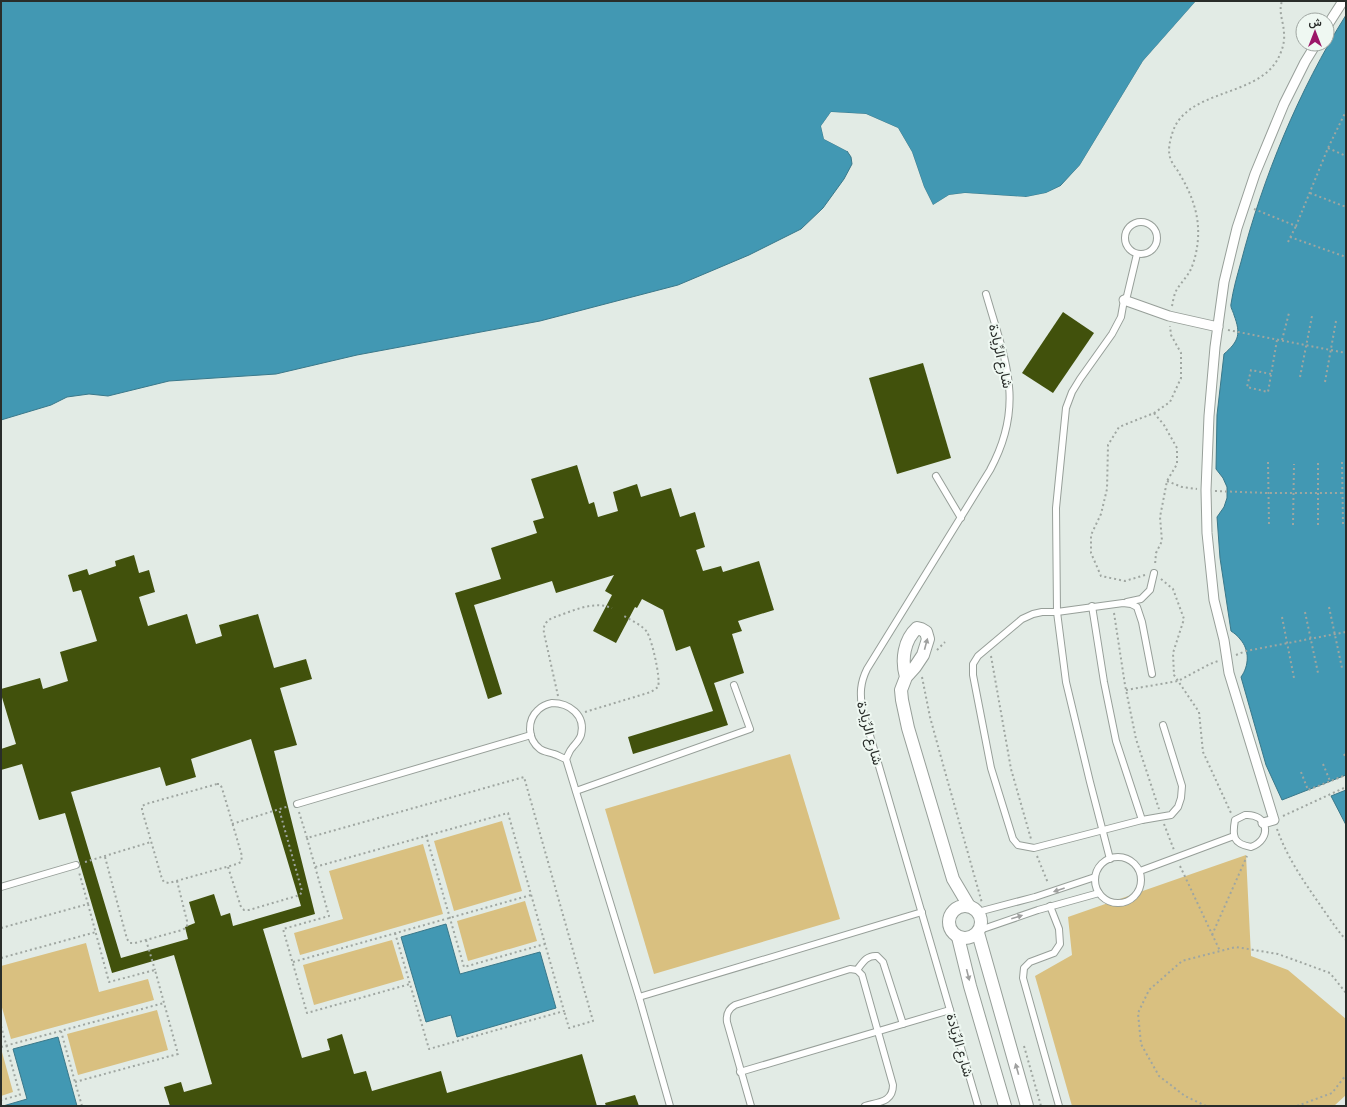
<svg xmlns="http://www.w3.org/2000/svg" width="1347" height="1107" viewBox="0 0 1347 1107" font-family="Ubuntu,Vazirmatn,sans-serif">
	<rect width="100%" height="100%" fill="#e2ebe5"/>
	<g fill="#d9c080">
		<polygon points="790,754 840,919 654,974 605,809"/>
		<polygon points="502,821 522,891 454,911 434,841"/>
		<polygon points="423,844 443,914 300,955 294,933 343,919 329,871"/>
		<polygon points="1246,855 1251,956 1288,970 1346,1019 1346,1095 1334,1106 1072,1106 1035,976 1072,955 1068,917"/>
		<polygon points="525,901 537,941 468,961 457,921"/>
		<polygon points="392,940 404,979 314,1005 303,965"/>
		<polygon points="86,943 99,992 148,979 154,1000 11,1039 1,1004 1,966"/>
		<polygon points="157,1010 168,1050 78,1075 67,1034"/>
		<polygon points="1,1052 2,1052 13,1092 1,1096"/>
	</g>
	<g fill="#4298b3" stroke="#3a788a">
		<polygon points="1,1 1196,1 1143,61 1080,165 1060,186 1046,193 1026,197 965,193 949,195 933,205 924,187 912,152 898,128 866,114 831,112 821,126 824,139 847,151 851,157 852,164 844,179 823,208 801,229 749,255 678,285 540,321 357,355 276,374 169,381 108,396 89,394 67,397 51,405 1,420"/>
		<path d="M1346 15V775L1282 800 1266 765 1241 677C1249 666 1250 650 1240 639 1238 636 1234 633 1231 631L1220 558 1217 517 1224 507 1227 498V487L1223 478 1216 469 1217 415 1224 354C1239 341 1241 334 1234 315 1233 311 1230 307 1231 304 1233 290 1237 276 1241 262 1263 177 1299 90 1346 15Z"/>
		<polygon points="1346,790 1346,825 1331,796"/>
		<polygon points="446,924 460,974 540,952 556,1008 457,1037 451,1015 426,1022 401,937"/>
		<polygon points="58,1037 77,1106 3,1106 27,1099 13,1049"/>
	</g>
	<polygon fill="#e2ebe5" points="1196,1 1198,1 1197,2 1145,62 1081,166 1062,188 1046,195 1026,199 965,195 950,197 933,207 922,188 910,153 897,129 865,116 832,114 823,126 826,138 849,150 847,151 824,139 821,126 831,112 866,114 898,128 912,152 924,187 933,205 949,195 965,193 1026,197 1046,193 1061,186 1080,165 1143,61"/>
	<g fill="#41510c" fill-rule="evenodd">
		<polygon points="1063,312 1094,333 1053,393 1022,373"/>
		<polygon points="923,363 951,458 897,474 869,378"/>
		<polygon points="577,465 589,504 594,502 598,517 618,511 613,492 637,484 641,497 671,488 680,517 695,512 705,547 696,550 703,571 721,566 723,572 759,561 774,610 738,621 742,631 732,634 744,673 714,683 728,725 633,754 628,737 713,711 690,646 676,651 663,610 642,599 637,608 635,607 616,643 593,631 612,595 605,591 614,575 556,593 552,581 474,605 502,694 488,699 455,593 501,579 491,548 537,533 533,521 544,518 531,479"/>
		<path d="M134 555 139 573 149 570 155 592 139 597 148 626 187 614 196 644 222 636 219 625 258 614 274 668 306 659 312 679 280 688 297 745 274 751 315 914 263 929 302 1058 330 1050 327 1039 342 1034 354 1074 366 1071 372 1091 441 1071 447 1093 582 1054 597 1106H170L164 1087 181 1082 184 1092 212 1084 174 955 112 973 65 813 39 820 22 764 1 770V749L16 744 1 694V689L40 678 43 689 68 681 60 652 97 641 81 590 73 592 68 575 87 569 89 575 116 566 115 561ZM251 739 301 906 233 926 230 913 221 916 214 894 189 902 195 923 185 927 188 939 121 958 71 792 160 767 166 786 196 777 191 759Z"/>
		<polygon points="635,1095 639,1106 606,1106 605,1103"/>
	</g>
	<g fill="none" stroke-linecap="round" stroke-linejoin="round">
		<g stroke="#979f99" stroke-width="8">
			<g id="service">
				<circle cx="1141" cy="238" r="16"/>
				<polyline points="936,476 961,518"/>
				<polyline points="1127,602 1141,599 1150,590 1154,573"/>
				<polyline points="1092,606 1104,682 1116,741 1142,820"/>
				<polyline points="1152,674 1142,622 1137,607 1131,604 1123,603 1057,612 1042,612 1033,614 1022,619 978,656 973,664 973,675 991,768 1013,839 1018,845 1034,848 1142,820 1171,815 1178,807 1181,798 1182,786 1163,725"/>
				<path d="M552 703C569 703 586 715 581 735 579 741 575 744 572 748 569 751 568 756 566 759 562 758 558 755 554 754 549 752 544 752 540 749 527 739 527 720 538 710 542 706 547 704 552 703Z"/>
				<polyline points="566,759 639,997 670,1106"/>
				<polyline points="576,791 750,729 734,685"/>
				<polyline points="297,804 531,735"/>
				<path d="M1245 815C1268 813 1273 839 1251 847 1233 844 1232 836 1235 820Z"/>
				<circle cx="1118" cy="880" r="23"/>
				<polyline points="1110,859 1090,782 1066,682 1057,612 1056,508 1066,408 1072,392 1080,379 1112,334 1121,317 1124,300 1127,296 1137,254"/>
				<polyline points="1140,871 1234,836"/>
				<polyline points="1,887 76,865"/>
				<polyline points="1050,906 1059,929 1060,944 1054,953 1030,962 1024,968 1023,978 1059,1106"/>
				<polyline points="978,912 1035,897 1095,877"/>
				<polyline points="980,930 1038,910 1099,893"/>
				<path d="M857 970C863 962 867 955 877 956L883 962 903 1024"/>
				<polyline points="639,997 922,912"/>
				<polyline points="740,1072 950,1010"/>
				<path d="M751 1106 727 1022C726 1014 728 1009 735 1005L850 969 857 970 862 975 893 1085C893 1102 879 1102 865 1106"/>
				<path d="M978 1106 862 708C860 694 860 683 867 669L990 470C1026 404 1005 360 986 294"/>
			</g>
		</g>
		<g stroke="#979f99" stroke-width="11">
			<g id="pedestrian">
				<polyline points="1327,26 1343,1"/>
				<polyline points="1124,300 1169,316 1218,327"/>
				<polyline points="1263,823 1274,820 1229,673 1224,640 1214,600 1207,533 1206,490 1209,416 1215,347 1224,282 1237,228 1255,174 1284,104 1305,62 1316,44"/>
			</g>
		</g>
		<g stroke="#979f99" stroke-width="14">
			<g id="minor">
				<path d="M906 677C901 660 904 640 917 628L921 629 926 632 928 639 923 655 915 667 906 677 901 690 902 700 908 728 953 879 969 906"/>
				<circle cx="965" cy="922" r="16"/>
				<polyline points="978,933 1027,1106"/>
				<polyline points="958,937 970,986 1005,1106"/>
			</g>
		</g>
		<g stroke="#9fa6a1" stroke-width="2" stroke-dasharray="2 3" stroke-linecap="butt">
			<polyline points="1328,148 1346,156"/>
			<polyline points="1310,193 1346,207"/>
			<polyline points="1254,209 1296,226 1328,148 1346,111"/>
			<polyline points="1290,237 1346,257"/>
			<polyline points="1288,242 1296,226"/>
			<path d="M1172 306C1173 301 1174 295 1176 291 1180 284 1186 278 1190 271 1196 259 1199 241 1198 227 1197 208 1189 189 1179 173 1177 169 1173 165 1171 160 1167 151 1170 140 1173 131 1188 90 1253 97 1276 62 1281 54 1285 43 1284 34 1284 22 1278 13 1282 1"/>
			<polyline points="1228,330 1346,353"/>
			<polyline points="1282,340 1289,313"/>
			<polyline points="1271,374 1251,370 1247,387 1268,392 1277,340"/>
			<polyline points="1300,377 1312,316"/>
			<polyline points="1325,382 1336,321"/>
			<polyline points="1154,413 1164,425 1177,448 1177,464 1167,481 1160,517 1162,541 1156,553 1155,565"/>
			<polyline points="1268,462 1269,525"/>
			<polyline points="1342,462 1343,525"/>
			<polyline points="1318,463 1318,525"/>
			<polyline points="1167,481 1182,487 1197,489"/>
			<polyline points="1215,491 1268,493 1346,493"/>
			<polyline points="1293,525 1294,464"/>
			<polyline points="1145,575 1125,581 1101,576 1091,553 1091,535 1101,514 1107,489 1108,445 1119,427 1154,413 1170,402 1181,378 1181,353 1171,335 1170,326"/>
			<polyline points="1161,579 1173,589 1184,619 1173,653 1174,675 1199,712 1203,752 1231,813"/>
			<polyline points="1329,607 1342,668"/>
			<polyline points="1305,612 1318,673"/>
			<polyline points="1114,613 1125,685 1136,739 1159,809"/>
			<polyline points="1282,617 1294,678"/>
			<polyline points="937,650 945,642"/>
			<polyline points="1236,655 1246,651 1346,632"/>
			<polyline points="991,656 1011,769 1031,839"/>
			<polyline points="922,677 930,717 944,768 982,903"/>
			<polyline points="1126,690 1178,681 1210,664 1218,661"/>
			<path d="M558 696 544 633C543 626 545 622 552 618 571 612 592 600 612 608"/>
			<path d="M585 712 651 692 658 687C661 679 652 640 647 632 642 625 632 621 624 616"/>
			<polyline points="1344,754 1346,758"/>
			<polyline points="1323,764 1330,781"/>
			<polyline points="1301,772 1308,790 1346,775"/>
			<polygon points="217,784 220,784 222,788 242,856 241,862 237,864 169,883 164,882 162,879 142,810 142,806 146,804"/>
			<polyline points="299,812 307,838 524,777 593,1021 569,1028 564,1011"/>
			<polyline points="1283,816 1346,787"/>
			<polyline points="232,824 289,806"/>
			<polyline points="1164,824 1174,850"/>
			<path d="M1277 829C1288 860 1307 886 1325 912 1332 922 1338 931 1346 940"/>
			<polyline points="426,835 464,967 545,944"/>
			<polyline points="307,838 329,916 283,929 307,1013 410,984 429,1049 564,1011 508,813 315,867"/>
			<polyline points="1037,856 1048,883"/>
			<polyline points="105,857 127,939 130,943 135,943 182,930 187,927 187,921 177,881"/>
			<polyline points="85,862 151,842"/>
			<polyline points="1180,866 1220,951"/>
			<polyline points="228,867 241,907 244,910 249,910 300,895 302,891 279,809"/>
			<polyline points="1,928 88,904 79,872"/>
			<polyline points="395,933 410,984"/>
			<polyline points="1212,935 1247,856"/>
			<polyline points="146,940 155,970"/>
			<polyline points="1,958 96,932"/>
			<polyline points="293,962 531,895"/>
			<polyline points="1,1026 20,1095 1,1100"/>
			<polyline points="61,1031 75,1082"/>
			<polyline points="1024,1046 1041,1106"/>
			<polyline points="1,1047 164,1003"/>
			<polyline points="82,1106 75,1082 178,1054 155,970 109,982 88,904"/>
			<polyline points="1206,1106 1185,1096 1159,1076 1141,1044 1138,1013 1149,990 1182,961 1236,947 1278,954 1330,973 1346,993"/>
			<polyline points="1297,1106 1332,1093 1346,1075"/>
		</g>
		<use href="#service" stroke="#fff" stroke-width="6"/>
		<use href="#pedestrian" stroke="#fff" stroke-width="9"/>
		<use href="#minor" stroke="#fff" stroke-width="12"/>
	</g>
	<defs><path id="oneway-solid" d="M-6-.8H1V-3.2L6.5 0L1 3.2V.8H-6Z"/></defs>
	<g fill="#9fa09f">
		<use href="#oneway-solid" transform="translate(926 644) rotate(-75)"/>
		<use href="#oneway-solid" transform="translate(1059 890) rotate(161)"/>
		<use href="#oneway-solid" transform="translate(1017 917) rotate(-17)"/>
		<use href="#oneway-solid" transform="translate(968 975) rotate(76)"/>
		<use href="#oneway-solid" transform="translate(1017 1069) rotate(-106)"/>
	</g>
	<g text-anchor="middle" stroke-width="4" stroke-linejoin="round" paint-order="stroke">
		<g font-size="14" fill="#292d2a" stroke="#eff8f2">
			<text transform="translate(1001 356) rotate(77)" y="5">شارع الرِّيادة</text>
			<text transform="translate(870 733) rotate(75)" y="5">شارع الرِّيادة</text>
			<text transform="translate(960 1045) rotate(74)" y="5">شارع الرِّيادة</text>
		</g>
	</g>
	<rect width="1347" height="1107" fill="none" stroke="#292d2a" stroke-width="4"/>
	<g transform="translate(1315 32)"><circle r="19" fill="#eff8f2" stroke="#a0a7a2"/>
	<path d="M0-3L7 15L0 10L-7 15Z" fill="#9b1668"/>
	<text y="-6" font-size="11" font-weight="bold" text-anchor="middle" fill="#292d2a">ش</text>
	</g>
</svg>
